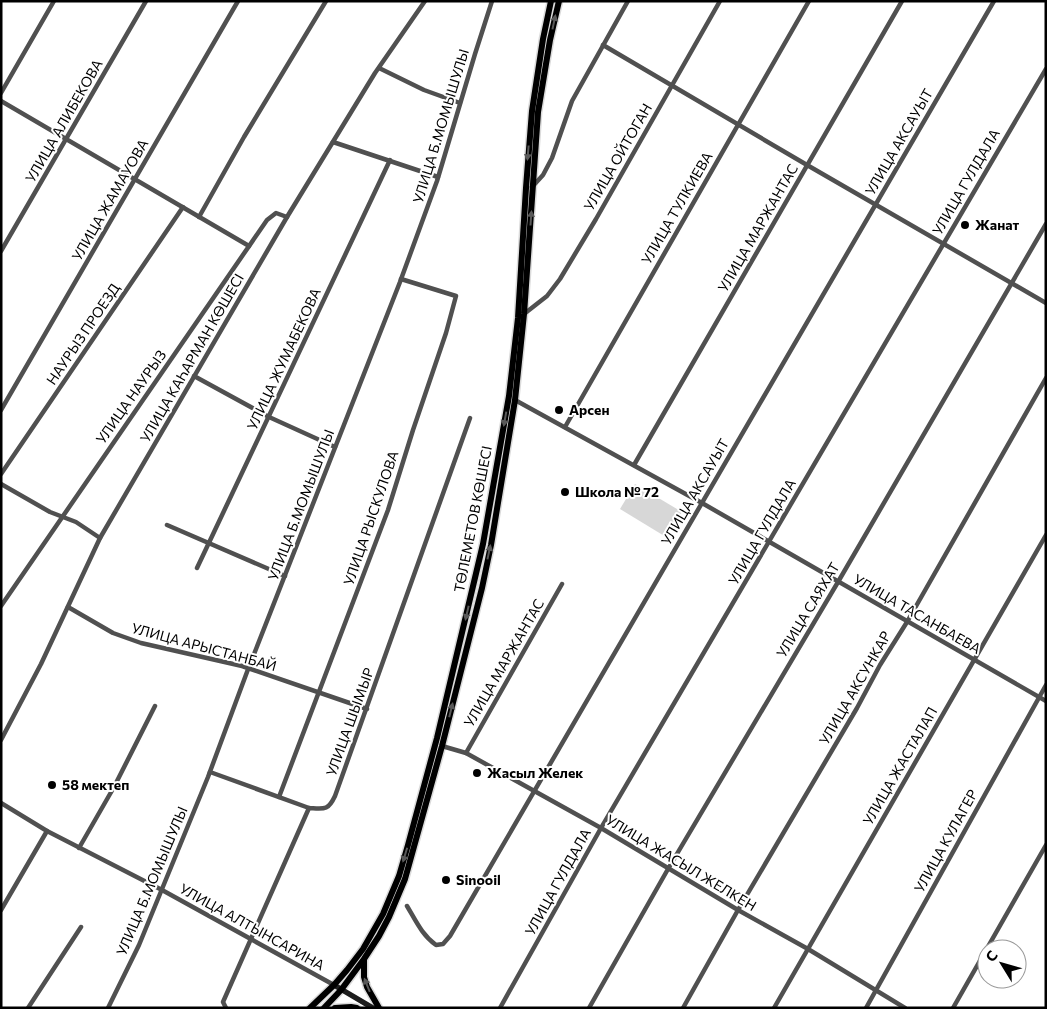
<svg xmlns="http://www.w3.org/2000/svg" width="1047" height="1009" viewBox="0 0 1047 1009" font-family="Commissioner,sans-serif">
	<rect width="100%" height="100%" fill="#fff"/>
	<polygon fill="#d7d7d7" points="635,484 682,512 666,537 620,509"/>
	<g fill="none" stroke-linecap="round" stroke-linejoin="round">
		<g stroke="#dbdbdb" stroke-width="9">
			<g id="primary">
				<polyline points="364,960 364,977 367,987 379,1008"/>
				<polyline points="310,1008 334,985 347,970 363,949 383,914 399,876 408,845 437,738 483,544 509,396 518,318 526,188 532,111 543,39 551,1"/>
				<polyline points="324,1008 341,990 364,959 379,936 389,917 405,879 442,746 482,588 491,545 515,400 524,314 538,112 550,40 559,1"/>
				<polyline points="335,1008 351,1007 357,1008"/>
			</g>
		</g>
		<g stroke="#505050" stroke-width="4.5">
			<polyline points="603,45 807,165 1046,303"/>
			<polyline points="379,68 424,90 460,103"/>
			<polyline points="1,93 54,1"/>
			<polyline points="1,101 249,246"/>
			<polyline points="333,142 438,177"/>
			<polyline points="532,187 543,175 552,158 572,101 628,1"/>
			<polyline points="199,217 244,137 326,1"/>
			<polyline points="1,251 146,1"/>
			<polyline points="524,314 547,296 560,279 596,219 720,1"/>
			<polyline points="194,376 269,417 335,447"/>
			<polyline points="515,400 702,503 1046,701"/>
			<polyline points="1,410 238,1"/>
			<polyline points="565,427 809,1"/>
			<polyline points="634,465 902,1"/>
			<polyline points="1,474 183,207"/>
			<polyline points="1,484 50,512 76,522 100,538"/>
			<polyline points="167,525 285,576"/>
			<polyline points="197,568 390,160"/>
			<polyline points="1,606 267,220 276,213 287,217"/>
			<polyline points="68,607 113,633 141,643 242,666 367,709"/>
			<polyline points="1,740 41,664 100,538 287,217 375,73 425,1"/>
			<polyline points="442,746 466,753 601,828 738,910 808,949 905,1008"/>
			<polyline points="466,753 562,584"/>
			<polyline points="210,772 309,808"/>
			<polyline points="279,797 388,510 413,430 446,333 456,296 401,279"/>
			<polyline points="1,803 47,831 162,890 334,985"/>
			<polyline points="79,848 114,787 155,706"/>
			<path d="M407 906C416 921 422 935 436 945L443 944 450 936 994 1"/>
			<polyline points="1,910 47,831"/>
			<polyline points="28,1008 81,927"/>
			<polyline points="108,1008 139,945 208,777 247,672 400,282 437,181 475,54 492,1"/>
			<path d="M226 1008 223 1002 309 808C324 809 328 811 335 796L470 418"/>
			<polyline points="500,1008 601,828 1046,69"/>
			<polyline points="589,1008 668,869 838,582 1046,224"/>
			<polyline points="683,1008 738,910 857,708 880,665 907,622 1046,378"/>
			<polyline points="774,1008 1046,535"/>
			<polyline points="866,1008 1046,685"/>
			<polyline points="953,1008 1046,845"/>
		</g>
		<polyline stroke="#1d1d1d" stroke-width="5.5" points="334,985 373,1008"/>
		<use href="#primary" stroke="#000" stroke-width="6"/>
	</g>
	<defs><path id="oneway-solid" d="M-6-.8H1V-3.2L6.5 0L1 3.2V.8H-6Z" transform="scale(1.25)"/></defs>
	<g fill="#595959">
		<use href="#oneway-solid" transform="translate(554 22) rotate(-78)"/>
		<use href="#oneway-solid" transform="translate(528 153) rotate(95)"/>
		<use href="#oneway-solid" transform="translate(531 218) rotate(-86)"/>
		<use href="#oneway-solid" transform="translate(505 419) rotate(100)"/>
		<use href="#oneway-solid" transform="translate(489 552) rotate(-78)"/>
		<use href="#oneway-solid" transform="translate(467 613) rotate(103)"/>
		<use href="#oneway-solid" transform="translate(451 710) rotate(-76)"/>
		<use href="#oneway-solid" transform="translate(405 855) rotate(107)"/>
		<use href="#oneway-solid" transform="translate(367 985) rotate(-112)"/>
	</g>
	<g fill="#000" stroke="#fff" stroke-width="2">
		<circle cx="965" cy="225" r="5"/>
		<circle cx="559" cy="410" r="5"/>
		<circle cx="565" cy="492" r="5"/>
		<circle cx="477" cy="773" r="5"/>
		<circle cx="52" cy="785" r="5"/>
		<circle cx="446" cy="880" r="5"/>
	</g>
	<g text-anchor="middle" stroke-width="4" stroke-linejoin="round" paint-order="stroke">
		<g font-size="14" fill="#000" stroke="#fff">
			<text transform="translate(64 121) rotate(-60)" y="5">УЛИЦА АЛИБЕКОВА</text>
			<text transform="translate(441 126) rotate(-73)" y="5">УЛИЦА Б.МОМЫШУЛЫ</text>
			<text transform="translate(899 142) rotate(-60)" y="5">УЛИЦА АКСАУЫТ</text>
			<text transform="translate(618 157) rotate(-60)" y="5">УЛИЦА ОЙТОГАН</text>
			<text transform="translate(966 182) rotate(-60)" y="5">УЛИЦА ГУЛДАЛА</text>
			<text transform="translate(110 200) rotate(-60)" y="5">УЛИЦА ЖАМАУОВА</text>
			<text transform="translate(677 208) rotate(-60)" y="5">УЛИЦА ТУЛКИЕВА</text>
			<text transform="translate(758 228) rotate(-60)" y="5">УЛИЦА МАРЖАНТАС</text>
			<text transform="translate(83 334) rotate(-56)" y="5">НАУРЫЗ ПРОЕЗД</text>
			<text transform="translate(192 358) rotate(-60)" y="5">УЛИЦА КАҺАРМАН КӨШЕСІ</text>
			<text transform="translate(284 359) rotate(-65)" y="5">УЛИЦА ЖУМАБЕКОВА</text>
			<text transform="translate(131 397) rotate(-55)" y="5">УЛИЦА НАУРЫЗ</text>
			<text transform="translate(695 492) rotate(-60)" y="5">УЛИЦА АКСАУЫТ</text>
			<text transform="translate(301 505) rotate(-69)" y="5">УЛИЦА Б.МОМЫШУЛЫ</text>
			<text transform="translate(371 518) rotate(-71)" y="5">УЛИЦА РЫСКУЛОВА</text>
			<text transform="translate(473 519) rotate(-79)" y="5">ТӨЛЕМЕТОВ КӨШЕСІ</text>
			<text transform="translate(762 532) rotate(-60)" y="5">УЛИЦА ГУЛДАЛА</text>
			<text transform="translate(808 610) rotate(-59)" y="5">УЛИЦА САЯХАТ</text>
			<text transform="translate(917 614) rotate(30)" y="5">УЛИЦА ТАСАНБАЕВА</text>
			<text transform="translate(204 647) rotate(15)" y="5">УЛИЦА АРЫСТАНБАЙ</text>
			<text transform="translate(504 663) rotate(-60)" y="5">УЛИЦА МАРЖАНТАС</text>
			<text transform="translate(855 688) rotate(-60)" y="5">УЛИЦА АКСУНКАР</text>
			<text transform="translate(350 722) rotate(-70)" y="5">УЛИЦА ШЫМЫР</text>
			<text transform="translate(900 766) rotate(-60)" y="5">УЛИЦА ЖАСТАЛАП</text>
			<text transform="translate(946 841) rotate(-61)" y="5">УЛИЦА КУЛАГЕР</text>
			<text transform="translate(681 863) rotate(31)" y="5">УЛИЦА ЖАСЫЛ ЖЕЛКЕН</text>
			<text transform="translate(152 881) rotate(-67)" y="5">УЛИЦА Б.МОМЫШУЛЫ</text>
			<text transform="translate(558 882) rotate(-61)" y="5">УЛИЦА ГУЛДАЛА</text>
			<text transform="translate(252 927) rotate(29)" y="5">УЛИЦА АЛТЫНСАРИНА</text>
		</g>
		<g font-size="14" font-weight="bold" fill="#000" stroke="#fff" text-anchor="start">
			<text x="975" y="230">Жанат</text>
			<text x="569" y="415">Арсен</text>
			<text x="575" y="497">Школа № 72</text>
			<text x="487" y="778">Жасыл Желек</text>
			<text x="62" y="790">58 мектеп</text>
			<text x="456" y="885">Sinooil</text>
		</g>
	</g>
	<rect width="1047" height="1009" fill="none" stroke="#000000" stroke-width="5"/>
	<g transform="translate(1002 964) rotate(307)"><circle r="24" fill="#ffffff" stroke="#999999"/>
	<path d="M0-4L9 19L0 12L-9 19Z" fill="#000000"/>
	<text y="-8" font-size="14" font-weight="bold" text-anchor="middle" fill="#000000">С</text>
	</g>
</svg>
